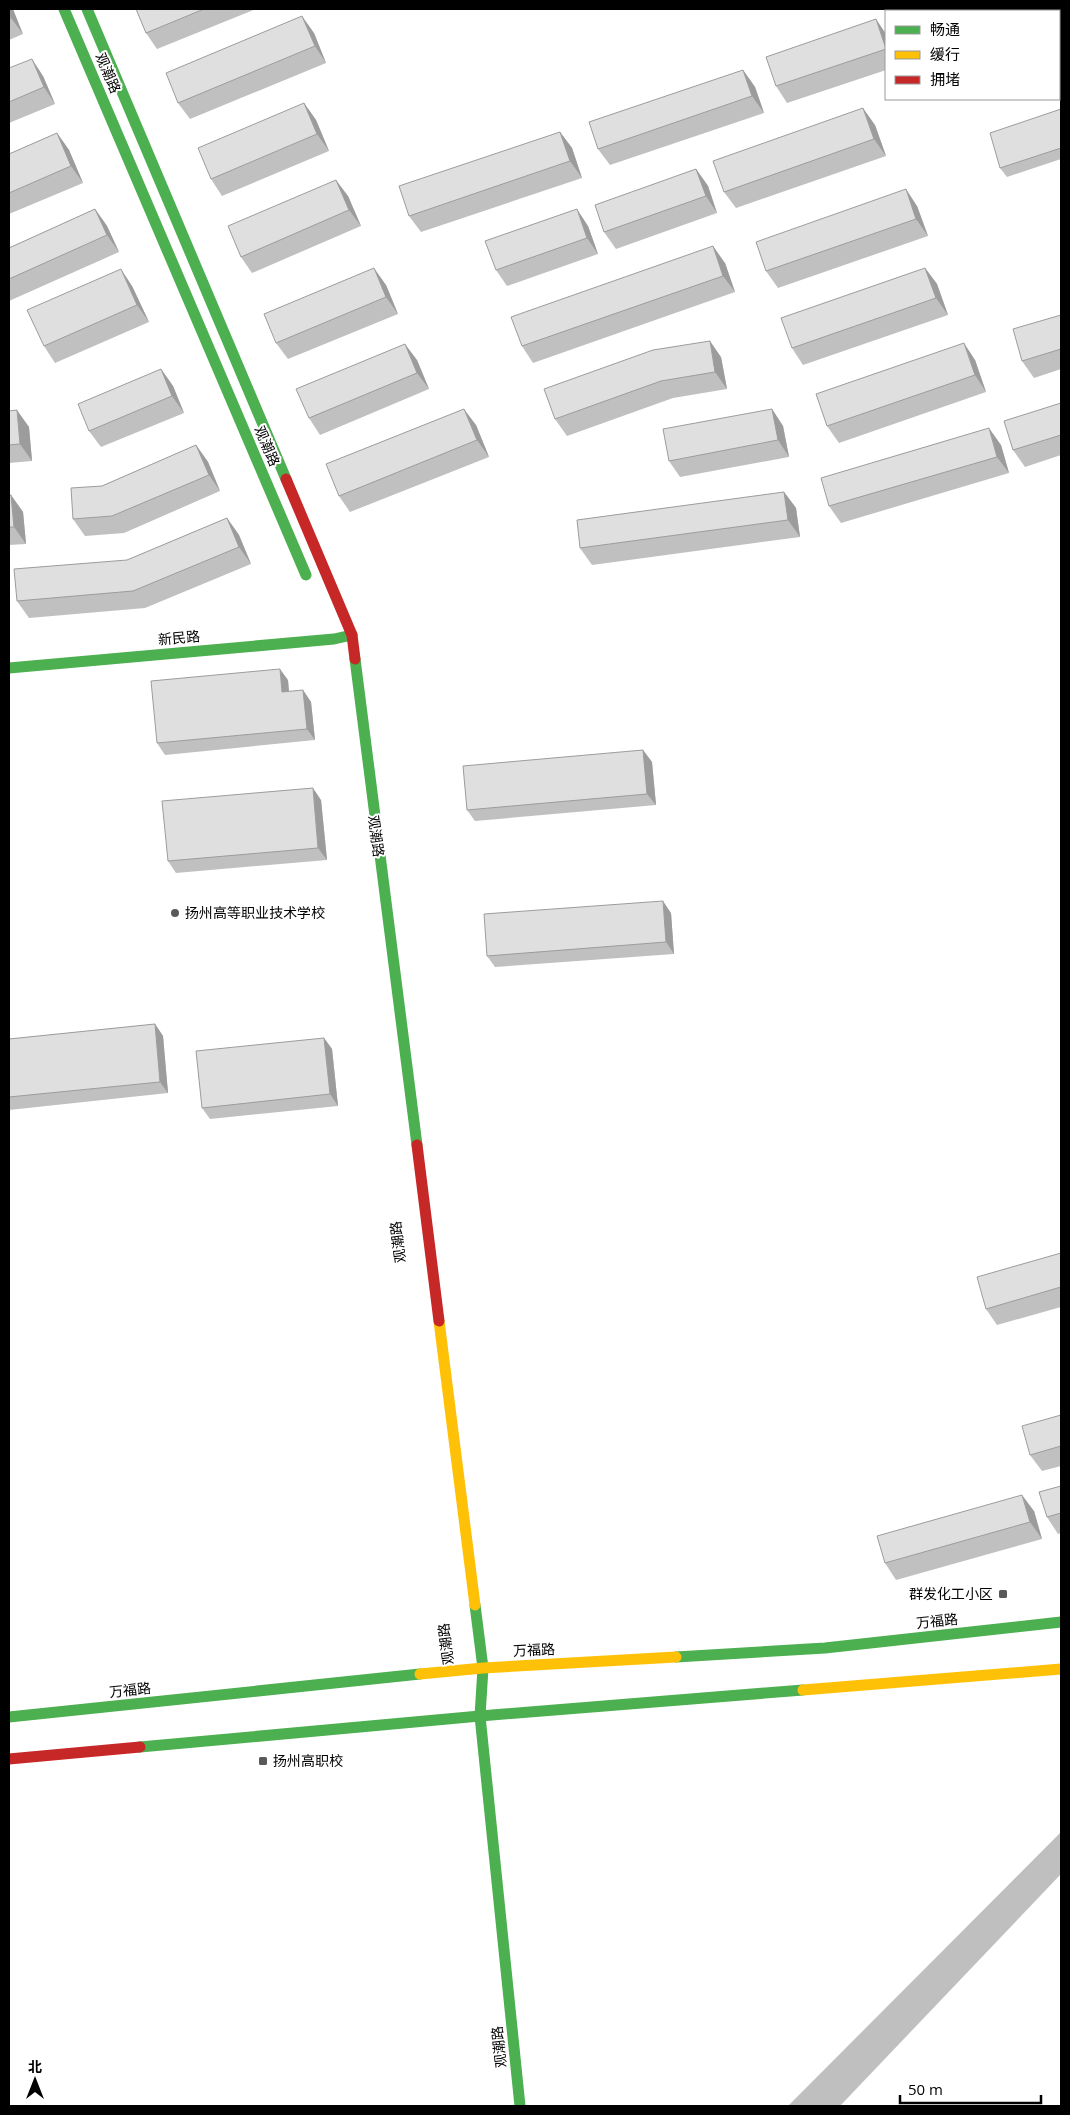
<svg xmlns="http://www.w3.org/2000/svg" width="1070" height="2115" viewBox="0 0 1070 2115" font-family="'Open Sans','Noto Sans SC',sans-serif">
	<rect width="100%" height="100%" fill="#fff"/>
	<polygon fill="#bfbfbf" points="1061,1832 1061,1874 840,2106 788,2106"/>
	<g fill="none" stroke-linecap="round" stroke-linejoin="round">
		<g stroke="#4caf50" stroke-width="11">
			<polyline points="64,9 306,575"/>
			<polyline points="87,9 286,479"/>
			<polyline points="355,659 417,1145"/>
			<polyline points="9,668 334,639 352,635"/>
			<polyline points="475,1605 483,1668 480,1716 520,2106"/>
			<polyline points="676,1657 825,1648 1061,1622"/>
			<polyline points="9,1717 420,1674"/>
			<polyline points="140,1747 480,1716 803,1690"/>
		</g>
		<g stroke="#ffc107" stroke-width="11">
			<polyline points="439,1321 475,1605"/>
			<polyline points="420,1674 483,1668 676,1657"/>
			<polyline points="803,1690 1061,1669"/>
		</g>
		<g stroke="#c62828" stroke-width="11">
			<polyline points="286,479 352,635 355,659"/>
			<polyline points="417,1145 439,1321"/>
			<polyline points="9,1759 140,1747"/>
		</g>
	</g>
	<g fill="#c0c0c0">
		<polygon points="9,9 23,34 9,40"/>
		<polygon points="136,9 256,9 157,49 146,33"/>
		<polygon points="932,9 1014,9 1007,11 933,11"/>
		<polygon points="314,33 326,63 190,119 178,103"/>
		<polygon points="886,34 886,70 787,103 776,86"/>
		<polygon points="9,68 43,76 55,104 9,123"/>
		<polygon points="743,70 755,87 764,113 610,165 598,149"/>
		<polygon points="304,103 316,120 329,151 222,196 211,179"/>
		<polygon points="1061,109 1061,159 1007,177 1000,168"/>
		<polygon points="875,125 886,156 736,208 724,192"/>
		<polygon points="560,132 572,148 582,178 421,232 409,216"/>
		<polygon points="57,133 69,150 83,183 9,214 9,154"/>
		<polygon points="696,169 708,186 717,213 616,249 604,232"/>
		<polygon points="348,196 361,226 252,273 241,257"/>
		<polygon points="917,206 928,236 778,288 766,271"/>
		<polygon points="95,209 107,226 119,252 9,301 9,248"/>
		<polygon points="588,226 598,254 507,286 496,270"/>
		<polygon points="725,263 735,292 533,363 522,346"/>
		<polygon points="925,268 937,284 948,315 803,365 792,348"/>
		<polygon points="386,285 398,314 288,359 276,343"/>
		<polygon points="132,286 149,322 55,363 44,346"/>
		<polygon points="1061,315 1061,369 1034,378 1022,361"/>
		<polygon points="721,357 727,389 673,398 567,436 555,419"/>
		<polygon points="417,360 429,389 320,435 309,418"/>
		<polygon points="975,360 986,392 839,443 827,426"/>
		<polygon points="161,369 173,386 184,413 101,447 89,431"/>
		<polygon points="1061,403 1061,455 1025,467 1013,450"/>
		<polygon points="772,409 783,426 789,457 680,477 669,461"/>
		<polygon points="9,411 29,427 32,461 9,463"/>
		<polygon points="476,425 489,457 350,512 339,496"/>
		<polygon points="196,445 208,462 220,491 124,533 85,536 73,519 102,486"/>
		<polygon points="1001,445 1009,473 841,523 829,506"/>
		<polygon points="784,492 796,508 800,537 592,565 580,548"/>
		<polygon points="9,495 11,495 23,512 26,544 9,545"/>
		<polygon points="227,518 239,535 251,564 145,608 29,618 17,601 127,560"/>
		<polygon points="288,680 289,692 303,690 311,702 315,740 165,755 157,743"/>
		<polygon points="643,750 652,762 656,805 475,821 467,810"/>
		<polygon points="321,800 327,860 176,873 168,861"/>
		<polygon points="671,913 674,954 495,967 487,956"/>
		<polygon points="155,1024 163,1036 168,1093 9,1110 9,1039"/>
		<polygon points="324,1038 332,1049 338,1106 210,1119 202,1108"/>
		<polygon points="1061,1253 1061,1307 997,1325 986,1309"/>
		<polygon points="1061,1415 1061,1466 1042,1471 1030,1455"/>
		<polygon points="1061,1486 1061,1533 1058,1534 1047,1517"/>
		<polygon points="1034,1511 1042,1539 896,1580 885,1563"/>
	</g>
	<g fill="#9c9c9c">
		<polygon points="9,9 13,9 23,34 11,18 9,11"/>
		<polygon points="302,16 314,33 326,63 315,46"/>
		<polygon points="876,19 886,34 886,49"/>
		<polygon points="32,59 43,76 55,104 44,87"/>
		<polygon points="743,70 755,87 764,113 752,96"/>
		<polygon points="304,103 316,120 329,151 317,134"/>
		<polygon points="863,108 875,125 886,156 874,139"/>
		<polygon points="560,132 572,148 582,178 570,161"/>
		<polygon points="57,133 69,150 83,183 71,166"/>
		<polygon points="696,169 708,186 717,213 706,196"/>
		<polygon points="336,180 348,196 361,226 349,210"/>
		<polygon points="906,189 917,206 928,236 916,219"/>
		<polygon points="95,209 107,226 119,252 107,235"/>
		<polygon points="577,209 588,226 598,254 587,238"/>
		<polygon points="713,246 725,263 735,292 723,276"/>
		<polygon points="374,268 386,285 398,314 386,297"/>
		<polygon points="925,268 937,284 948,315 936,298"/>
		<polygon points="121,269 132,286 149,322 137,305"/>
		<polygon points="710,341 721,357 727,389 715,372"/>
		<polygon points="964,343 975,360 986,392 975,375"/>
		<polygon points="405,344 417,360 429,389 417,373"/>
		<polygon points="161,369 173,386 184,413 172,396"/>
		<polygon points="464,409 476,425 489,457 477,440"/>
		<polygon points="772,409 783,426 789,457 778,440"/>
		<polygon points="17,410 29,427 32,461 20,444"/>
		<polygon points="989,428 1001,445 1009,473 997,457"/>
		<polygon points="196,445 208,462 220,491 209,475"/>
		<polygon points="784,492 796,508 800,537 788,520"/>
		<polygon points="11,495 23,512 26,544 14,527"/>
		<polygon points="227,518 239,535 251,564 239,547"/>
		<polygon points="280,669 288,680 290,704 282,692"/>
		<polygon points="303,690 311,702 315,740 307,729"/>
		<polygon points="643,750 652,762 656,805 647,794"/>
		<polygon points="313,788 321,800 327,860 318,848"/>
		<polygon points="663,901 671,913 674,954 666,942"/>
		<polygon points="155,1024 163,1036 168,1093 160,1082"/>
		<polygon points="324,1038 332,1049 338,1106 330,1094"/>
		<polygon points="1022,1495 1034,1511 1042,1539 1030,1522"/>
	</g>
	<g fill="#dfdfdf" stroke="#9c9c9c">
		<polygon points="136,9 204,9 146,33"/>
		<polygon points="932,9 982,9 974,11 933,11"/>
		<polygon points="9,11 11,18 9,19"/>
		<polygon points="302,16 315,46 178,103 166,73"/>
		<polygon points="876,19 886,49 776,86 766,57"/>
		<polygon points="32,59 44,87 9,102 9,68"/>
		<polygon points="743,70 752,96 598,149 589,122"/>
		<polygon points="304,103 317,134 211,179 198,148"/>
		<polygon points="863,108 874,139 724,192 713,161"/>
		<polygon points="1061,109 1061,148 1000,168 990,133"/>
		<polygon points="560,132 570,161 409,216 399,186"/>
		<polygon points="57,133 71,166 9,193 9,154"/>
		<polygon points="696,169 706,196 604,232 595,205"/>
		<polygon points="336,180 349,210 241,257 228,226"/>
		<polygon points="906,189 916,219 766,271 756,242"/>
		<polygon points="95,209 107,235 9,279 9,248"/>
		<polygon points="577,209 587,238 496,270 485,241"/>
		<polygon points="713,246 723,276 522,346 511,317"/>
		<polygon points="374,268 386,297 276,343 264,314"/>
		<polygon points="925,268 936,298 792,348 781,318"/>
		<polygon points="121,269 137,305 44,346 27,310"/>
		<polygon points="1061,315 1061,349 1022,361 1013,329"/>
		<polygon points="710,341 715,372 661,381 555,419 544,389 653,350"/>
		<polygon points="964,343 975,375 827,426 816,394"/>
		<polygon points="405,344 417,373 309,418 296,389"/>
		<polygon points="161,369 172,396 89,431 78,404"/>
		<polygon points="1061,403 1061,435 1013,450 1004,421"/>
		<polygon points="464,409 477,440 339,496 326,464"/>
		<polygon points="772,409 778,440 669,461 663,429"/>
		<polygon points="17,410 20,444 9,445 9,411"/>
		<polygon points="989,428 997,457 829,506 821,478"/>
		<polygon points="196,445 209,475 112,516 73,519 71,488 102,486"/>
		<polygon points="784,492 788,520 580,548 577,520"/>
		<polygon points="9,495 11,495 14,527 9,527"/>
		<polygon points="227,518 239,547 133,591 17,601 14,569 127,560"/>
		<polygon points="280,669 282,692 303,690 307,729 157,743 151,681"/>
		<polygon points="643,750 647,794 467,810 463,766"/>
		<polygon points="313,788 318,848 168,861 162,801"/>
		<polygon points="663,901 666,942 487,956 484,914"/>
		<polygon points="155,1024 160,1082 9,1097 9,1039"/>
		<polygon points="324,1038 330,1094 202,1108 196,1051"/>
		<polygon points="1061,1253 1061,1287 986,1309 977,1277"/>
		<polygon points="1061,1415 1061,1446 1030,1455 1022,1426"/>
		<polygon points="1061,1486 1061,1513 1047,1517 1039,1492"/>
		<polygon points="1022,1495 1030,1522 885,1563 877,1536"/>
	</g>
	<g fill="#595959" stroke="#fff" stroke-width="2">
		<circle cx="175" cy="913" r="5"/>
		<rect x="998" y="1589" width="10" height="10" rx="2.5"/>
		<rect x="258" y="1756" width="10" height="10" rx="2.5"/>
	</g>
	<g text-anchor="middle" stroke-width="4" stroke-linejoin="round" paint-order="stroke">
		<g font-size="14" fill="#000" stroke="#fff">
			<text transform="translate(108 73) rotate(67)" y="5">观潮路</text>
			<text transform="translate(267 446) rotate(67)" y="5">观潮路</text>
			<text transform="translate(179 638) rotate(-5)" y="5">新民路</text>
			<text transform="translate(376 836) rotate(82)" y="5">观潮路</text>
			<text transform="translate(398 1242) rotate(-97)" y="5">观潮路</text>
			<text transform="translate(937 1621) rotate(-6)" y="5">万福路</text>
			<text transform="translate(446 1644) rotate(-97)" y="5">观潮路</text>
			<text transform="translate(534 1650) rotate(-3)" y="5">万福路</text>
			<text transform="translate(130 1690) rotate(-6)" y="5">万福路</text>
			<text transform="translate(499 2047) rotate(-96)" y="5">观潮路</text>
		</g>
		<g font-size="14" fill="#000" stroke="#fff" text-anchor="start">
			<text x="185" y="918">扬州高等职业技术学校</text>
			<text x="993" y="1599" text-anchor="end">群发化工小区</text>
			<text x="273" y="1766">扬州高职校</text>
		</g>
	</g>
	<rect width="1070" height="2115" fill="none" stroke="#000000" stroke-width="20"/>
	<rect x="885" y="10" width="175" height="90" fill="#ffffff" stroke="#999999"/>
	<rect x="895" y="26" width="25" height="8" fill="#4caf50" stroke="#999999"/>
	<text x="930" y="35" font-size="15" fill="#000000">畅通</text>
	<rect x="895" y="51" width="25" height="8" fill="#ffc107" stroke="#999999"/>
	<text x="930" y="60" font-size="15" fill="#000000">缓行</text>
	<rect x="895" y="76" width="25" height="8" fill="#c62828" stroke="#999999"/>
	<text x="930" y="85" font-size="15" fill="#000000">拥堵</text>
	<g transform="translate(35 2080)" stroke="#ffffff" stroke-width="4" paint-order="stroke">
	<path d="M0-4L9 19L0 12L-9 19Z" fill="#000000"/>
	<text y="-8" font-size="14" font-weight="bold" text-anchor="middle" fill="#000000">北</text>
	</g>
	<path d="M900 2095v8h141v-8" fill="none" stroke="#000000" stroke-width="2.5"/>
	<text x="908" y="2095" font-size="15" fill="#000000" stroke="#ffffff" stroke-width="4" paint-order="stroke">50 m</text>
</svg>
